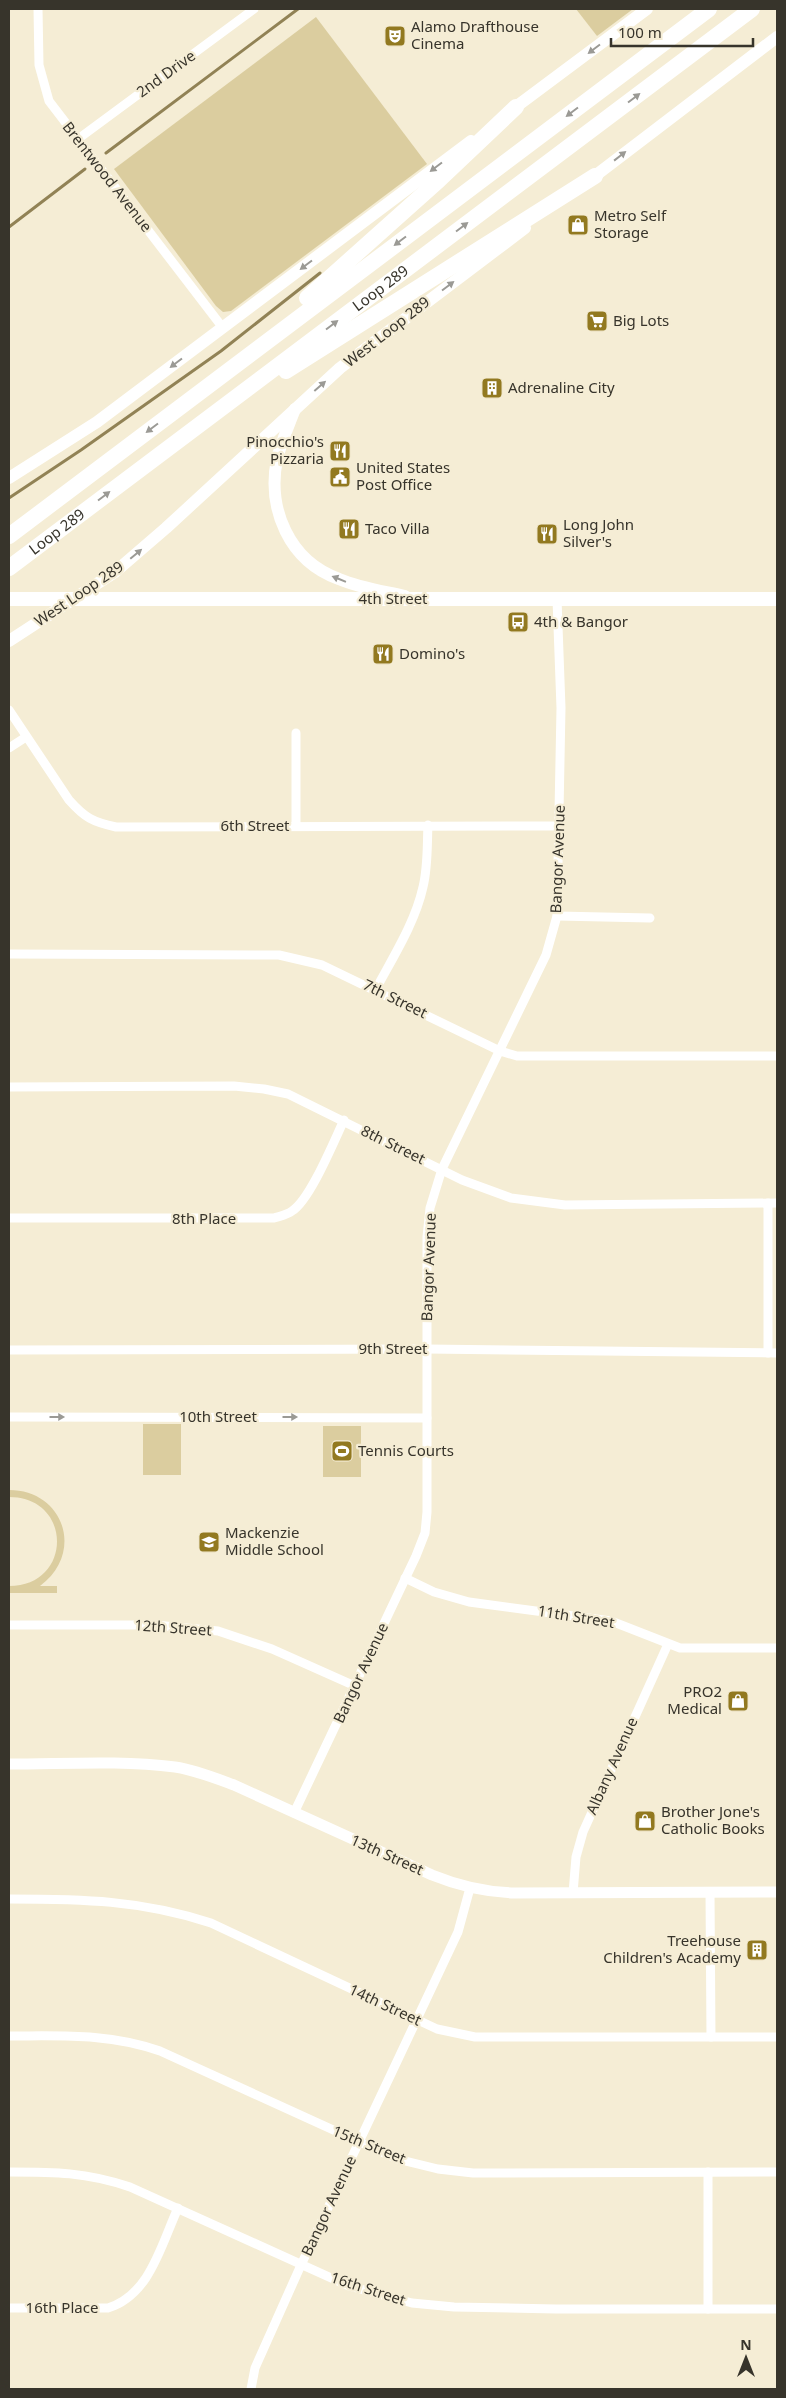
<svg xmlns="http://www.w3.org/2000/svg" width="786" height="2398" viewBox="0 0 786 2398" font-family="'Noto Sans',sans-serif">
	<rect width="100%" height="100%" fill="#f5edd5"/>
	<g fill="#dbcd9f">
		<polygon points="576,9 633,9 597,36"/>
		<polygon points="316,17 427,164 231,311 223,312 216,306 114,169"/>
		<rect x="143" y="1424" width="38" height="51"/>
		<rect x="323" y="1426" width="38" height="51"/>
		<path d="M9 1490C64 1490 85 1553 40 1586H57V1593H9V1586C73 1586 73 1497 9 1497Z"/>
	</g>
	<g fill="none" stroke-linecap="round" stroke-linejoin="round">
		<g stroke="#918255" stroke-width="3">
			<polyline points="106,153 298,9"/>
			<polyline points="9,227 85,169"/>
			<polyline points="9,498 81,450 221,351 320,273"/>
		</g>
		<g stroke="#fff" stroke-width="9">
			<polyline points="38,9 39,65 49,101 223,328"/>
			<polyline points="78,139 254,9"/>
			<path d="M9 710 69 800C85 818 93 822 116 827L559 826"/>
			<polyline points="296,733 296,825"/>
			<polyline points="9,748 26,737"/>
			<polyline points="557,916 650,918"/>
			<polyline points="9,954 279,955 322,965 500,1051 517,1056 777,1056"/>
			<path d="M376 989C393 957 415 923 423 887 428 867 427 846 428 825"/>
			<polyline points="9,1087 234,1086 264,1089 288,1094 462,1180 511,1198 565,1205 777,1203"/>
			<path d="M9 1218H274C280 1216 287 1215 292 1211 310 1200 334 1141 344 1120"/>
			<polyline points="9,1350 427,1349 777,1353"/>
			<polyline points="768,1353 768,1203"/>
			<polyline points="9,1417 427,1418"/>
			<polyline points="405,1578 434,1592 469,1602 611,1621 680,1648 777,1648"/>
			<polyline points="9,1625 155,1625 218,1631 272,1649 355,1686"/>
			<polyline points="294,1813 416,1556 425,1533 427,1512 427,1237 430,1208 442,1169 546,955 557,916 561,708 557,599"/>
			<polyline points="710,1892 711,2037"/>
			<polyline points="573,1893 576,1857 583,1832 668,1644"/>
			<path d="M9 1899C82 1899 141 1900 211 1923L437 2029 475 2037H777"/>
			<path d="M9 2036C62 2036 109 2033 160 2051L397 2159 438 2169 473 2173 777 2172"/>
			<path d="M9 2172C54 2172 86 2172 130 2187L349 2286 412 2303 454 2307 556 2309H777"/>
			<polyline points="708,2172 708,2309"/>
			<path d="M9 2308H108C150 2295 161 2245 178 2208"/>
			<polyline points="251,2389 255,2368 301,2265 458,1932 470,1888"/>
		</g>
		<path stroke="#fff" stroke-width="11" d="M9 1764C64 1764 120 1760 175 1767 195 1770 215 1778 234 1785L432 1875C459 1886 485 1892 514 1893L777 1892"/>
		<g stroke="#fff" stroke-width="12">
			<polyline points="509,112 647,9"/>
			<polyline points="587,182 777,37"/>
			<path d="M295 409C289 425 281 442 277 459 267 509 289 561 339 579 360 588 383 591 405 596"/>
			<polyline points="9,478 97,422 471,141"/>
			<polyline points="9,641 115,572 166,528 340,368 525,228"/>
		</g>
		<polyline stroke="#fff" stroke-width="14" points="9,599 777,599"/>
		<g stroke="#fff" stroke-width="16">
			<polyline points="307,298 439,180 516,107"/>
			<polyline points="286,371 595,176"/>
			<polyline points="9,536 709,9"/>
			<path id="s1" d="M9 568 752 9"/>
		</g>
	</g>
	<defs><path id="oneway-solid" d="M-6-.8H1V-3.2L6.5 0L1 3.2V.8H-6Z" transform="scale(1.25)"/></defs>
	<g fill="#9b9a95">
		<use href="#oneway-solid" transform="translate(594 49) rotate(143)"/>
		<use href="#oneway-solid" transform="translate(634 98) rotate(-37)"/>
		<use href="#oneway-solid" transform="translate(572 112) rotate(143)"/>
		<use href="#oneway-solid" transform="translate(620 156) rotate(-38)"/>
		<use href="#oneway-solid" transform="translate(436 167) rotate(143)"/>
		<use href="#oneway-solid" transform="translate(462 227) rotate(-37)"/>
		<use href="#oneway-solid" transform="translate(400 241) rotate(143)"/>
		<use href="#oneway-solid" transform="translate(306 265) rotate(143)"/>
		<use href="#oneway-solid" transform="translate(448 286) rotate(-37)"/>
		<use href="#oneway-solid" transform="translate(332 325) rotate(-37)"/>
		<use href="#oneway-solid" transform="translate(176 363) rotate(143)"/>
		<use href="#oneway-solid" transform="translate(320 386) rotate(-41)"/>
		<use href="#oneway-solid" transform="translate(152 428) rotate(143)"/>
		<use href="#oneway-solid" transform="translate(104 496) rotate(-37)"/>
		<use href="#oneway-solid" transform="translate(136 554) rotate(-40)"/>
		<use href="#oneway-solid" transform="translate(339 579) rotate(-158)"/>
		<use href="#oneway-solid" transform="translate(57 1417)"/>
		<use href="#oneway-solid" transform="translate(290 1417)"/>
	</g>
	<defs>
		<g id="theatre-square" transform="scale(1.125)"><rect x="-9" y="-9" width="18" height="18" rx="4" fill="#927920" stroke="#f5edd5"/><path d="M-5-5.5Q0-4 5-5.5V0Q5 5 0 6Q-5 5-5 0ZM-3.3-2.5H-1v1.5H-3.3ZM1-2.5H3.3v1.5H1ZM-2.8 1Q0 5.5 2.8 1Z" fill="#fff"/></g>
		<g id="shop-square" transform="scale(1.125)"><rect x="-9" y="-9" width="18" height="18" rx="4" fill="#927920" stroke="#f5edd5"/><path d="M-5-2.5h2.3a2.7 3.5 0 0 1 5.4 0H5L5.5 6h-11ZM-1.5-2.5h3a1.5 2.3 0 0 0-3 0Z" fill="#fff"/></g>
		<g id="supermarket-square" transform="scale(1.125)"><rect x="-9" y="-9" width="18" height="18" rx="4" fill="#927920" stroke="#f5edd5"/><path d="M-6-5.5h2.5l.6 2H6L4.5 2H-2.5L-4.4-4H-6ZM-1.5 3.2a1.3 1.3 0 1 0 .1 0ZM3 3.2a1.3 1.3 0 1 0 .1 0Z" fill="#fff"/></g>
		<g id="building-square" transform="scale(1.125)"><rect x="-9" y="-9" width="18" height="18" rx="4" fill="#927920" stroke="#f5edd5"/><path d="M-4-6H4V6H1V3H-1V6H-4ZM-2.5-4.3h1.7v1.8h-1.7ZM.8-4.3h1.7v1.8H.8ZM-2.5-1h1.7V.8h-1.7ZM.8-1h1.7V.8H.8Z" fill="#fff"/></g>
		<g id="restaurant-square" transform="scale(1.125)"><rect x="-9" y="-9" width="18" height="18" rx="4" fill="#927920" stroke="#f5edd5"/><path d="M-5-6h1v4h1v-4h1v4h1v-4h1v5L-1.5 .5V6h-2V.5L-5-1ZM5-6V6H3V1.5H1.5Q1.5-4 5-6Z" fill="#fff"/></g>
		<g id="civic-square" transform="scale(1.125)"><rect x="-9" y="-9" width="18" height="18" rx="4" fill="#927920" stroke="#f5edd5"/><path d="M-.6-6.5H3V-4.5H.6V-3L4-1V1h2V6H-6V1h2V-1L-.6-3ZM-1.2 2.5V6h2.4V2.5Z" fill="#fff"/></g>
		<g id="bus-square" transform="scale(1.125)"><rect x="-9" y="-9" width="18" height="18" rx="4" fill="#927920" stroke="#f5edd5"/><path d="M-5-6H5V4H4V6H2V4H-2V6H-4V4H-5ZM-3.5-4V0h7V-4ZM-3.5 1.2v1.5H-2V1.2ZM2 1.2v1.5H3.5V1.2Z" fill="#fff"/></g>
		<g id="stadium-square" transform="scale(1.125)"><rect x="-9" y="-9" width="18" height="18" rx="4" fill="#927920" stroke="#f5edd5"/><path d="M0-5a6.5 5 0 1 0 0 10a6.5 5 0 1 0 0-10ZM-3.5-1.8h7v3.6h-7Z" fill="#fff"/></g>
		<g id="school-square" transform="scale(1.125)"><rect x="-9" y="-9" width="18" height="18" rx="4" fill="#927920" stroke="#f5edd5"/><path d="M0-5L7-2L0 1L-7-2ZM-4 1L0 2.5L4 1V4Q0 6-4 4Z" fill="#fff"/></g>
	</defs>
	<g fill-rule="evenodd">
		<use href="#theatre-square" x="395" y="36"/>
		<use href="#shop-square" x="578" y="225"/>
		<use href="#supermarket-square" x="597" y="321"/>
		<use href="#building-square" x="492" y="388"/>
		<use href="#restaurant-square" x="340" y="451"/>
		<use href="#civic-square" x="340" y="477"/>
		<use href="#restaurant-square" x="349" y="529"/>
		<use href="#restaurant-square" x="547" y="534"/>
		<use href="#bus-square" x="518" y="622"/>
		<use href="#restaurant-square" x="383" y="654"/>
		<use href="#stadium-square" x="342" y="1451"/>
		<use href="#school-square" x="209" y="1542"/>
		<use href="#shop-square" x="738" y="1701"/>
		<use href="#shop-square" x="645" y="1821"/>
		<use href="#building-square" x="757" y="1950"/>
	</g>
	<g text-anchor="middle" stroke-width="4.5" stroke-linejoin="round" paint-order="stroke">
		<g font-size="15" fill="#37342b" stroke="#f5edd5" text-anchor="start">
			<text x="411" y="32">Alamo Drafthouse<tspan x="411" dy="17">Cinema</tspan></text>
			<text x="594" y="221">Metro Self<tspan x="594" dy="17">Storage</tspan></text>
			<text x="613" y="326">Big Lots</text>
			<text x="508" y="393">Adrenaline City</text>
			<text x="324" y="447" text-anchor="end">Pinocchio's<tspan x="324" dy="17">Pizzaria</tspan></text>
			<text x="356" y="473">United States<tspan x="356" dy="17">Post Office</tspan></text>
			<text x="563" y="530">Long John<tspan x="563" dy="17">Silver's</tspan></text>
			<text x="365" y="534">Taco Villa</text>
			<text x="534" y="627">4th &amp; Bangor</text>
			<text x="399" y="659">Domino's</text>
			<text x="358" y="1456">Tennis Courts</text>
			<text x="225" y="1538">Mackenzie<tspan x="225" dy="17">Middle School</tspan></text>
			<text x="722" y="1697" text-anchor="end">PRO2<tspan x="722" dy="17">Medical</tspan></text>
			<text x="661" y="1817">Brother Jone's<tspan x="661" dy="17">Catholic Books</tspan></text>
			<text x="741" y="1946" text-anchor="end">Treehouse<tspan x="741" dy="17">Children's Academy</tspan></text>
		</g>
		<g font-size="15" fill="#37342b" stroke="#f5edd5">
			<text transform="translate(166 74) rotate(-36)" y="5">2nd Drive</text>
			<text transform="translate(107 177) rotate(52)" y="5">Brentwood Avenue</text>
			<text dy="5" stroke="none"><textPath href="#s1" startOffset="465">Loop 289</textPath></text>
			<text transform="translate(387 332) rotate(-38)" y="5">West Loop 289</text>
			<text dy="5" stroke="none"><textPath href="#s1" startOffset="60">Loop 289</textPath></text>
			<text transform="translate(79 594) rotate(-34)" y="5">West Loop 289</text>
			<text x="393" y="604">4th Street</text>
			<text x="255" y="831">6th Street</text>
			<text transform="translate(558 859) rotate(-88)" y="5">Bangor Avenue</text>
			<text transform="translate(395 999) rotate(26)" y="5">7th Street</text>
			<text transform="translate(393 1145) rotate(26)" y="5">8th Street</text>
			<text x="204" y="1224">8th Place</text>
			<text transform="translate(429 1267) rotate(-88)" y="5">Bangor Avenue</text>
			<text x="393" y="1354">9th Street</text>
			<text x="218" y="1422">10th Street</text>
			<text transform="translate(576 1617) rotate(9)" y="5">11th Street</text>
			<text transform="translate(173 1628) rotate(4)" y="5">12th Street</text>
			<text transform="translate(361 1673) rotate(-65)" y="5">Bangor Avenue</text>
			<text transform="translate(612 1766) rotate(-66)" y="5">Albany Avenue</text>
			<text transform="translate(387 1855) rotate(24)" y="5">13th Street</text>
			<text transform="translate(385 2005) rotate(25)" y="5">14th Street</text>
			<text transform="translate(369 2145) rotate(22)" y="5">15th Street</text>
			<text transform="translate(329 2206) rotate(-65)" y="5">Bangor Avenue</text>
			<text transform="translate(368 2289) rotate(18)" y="5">16th Street</text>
			<text x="62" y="2313">16th Place</text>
		</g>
	</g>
	<rect width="786" height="2398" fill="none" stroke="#37342b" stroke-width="20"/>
	<g transform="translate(746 2358)" stroke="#f5edd5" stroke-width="4" paint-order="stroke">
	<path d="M0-4L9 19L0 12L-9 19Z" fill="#37342b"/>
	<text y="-8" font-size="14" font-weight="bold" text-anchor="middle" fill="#37342b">N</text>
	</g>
	<path d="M611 38v8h142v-8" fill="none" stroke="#37342b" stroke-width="2.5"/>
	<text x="618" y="38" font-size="15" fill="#37342b" stroke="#f5edd5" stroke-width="4" paint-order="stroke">100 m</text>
</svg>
